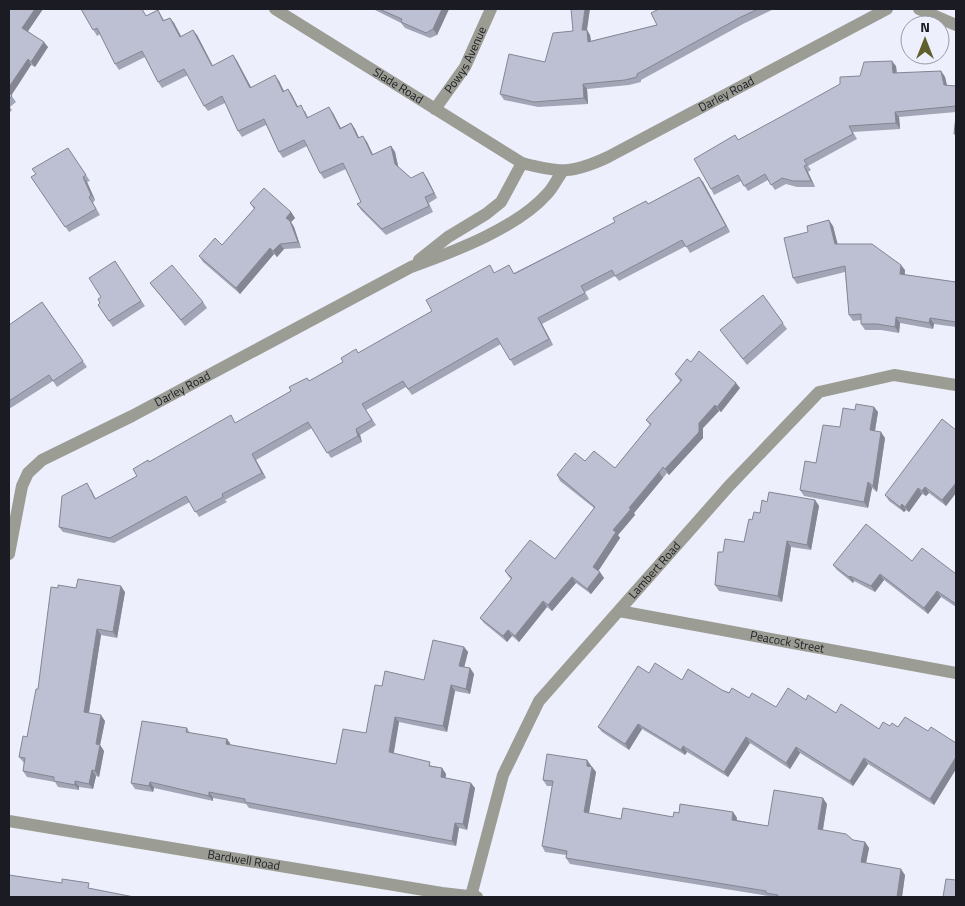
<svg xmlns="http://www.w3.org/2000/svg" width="965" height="906" viewBox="0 0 965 906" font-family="'Titillium Web',sans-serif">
	<rect width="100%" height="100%" fill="#edf0fc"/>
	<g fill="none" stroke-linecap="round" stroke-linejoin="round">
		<g stroke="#9b9c93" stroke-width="12">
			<path id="s1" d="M275 9 522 163C560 173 572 174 608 157L887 9"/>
			<polyline points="919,9 956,25"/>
			<path id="s2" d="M435 109 465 67 491 9"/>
			<polyline points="419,260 448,237 486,214 501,202 522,163"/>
			<path id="s3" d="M9 554 22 486 28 473 42 460 132 416 411 267C453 252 517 228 547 194 553 188 557 179 562 172"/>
			<path id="s4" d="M619 611 956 673"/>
			<path id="s5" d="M9 821 442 893 477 897"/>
			<path id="s6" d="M471 896 503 775 539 701 729 486 819 392 894 375 956 385"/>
		</g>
	</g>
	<g fill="#a2a5b5">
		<polygon points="9,9 43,9 28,31 48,47 35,67 31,65 11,95 16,102 10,107 12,110 9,113"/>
		<polygon points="81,9 146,16 158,10 164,20 170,18 174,23 181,36 197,35 213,66 233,55 237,61 251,87 279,81 284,91 288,89 292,95 298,107 305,111 308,117 333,113 340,128 351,123 355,129 359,138 367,142 373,155 391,146 395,152 398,167 411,178 427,178 437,198 429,203 433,212 386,235 361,210 357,204 361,202 346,169 324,179 320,173 307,146 283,158 279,152 266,125 242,137 238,131 225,103 208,111 204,106 188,75 162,88 158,82 145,57 119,70 115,64 100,34 97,36"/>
		<polygon points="373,9 449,9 437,35 430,38 405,28 401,23"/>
		<polygon points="659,9 774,9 743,24 641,80 641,82 629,85 587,89 588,104 538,107 504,100 500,94 545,62 587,30 590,35 591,41 657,25"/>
		<polygon points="896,66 897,73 941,71 945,77 947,85 956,86 956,112 899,117 900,129 853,132 857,139 808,166 811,170 808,172 815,187 797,187 786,184 775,190 768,180 748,191 741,181 714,195 711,189 735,135 738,140 860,76"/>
		<polygon points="68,148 90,181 87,182 95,200 93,203 100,215 69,232 31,177 36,174"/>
		<polygon points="699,177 703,182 730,232 690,253 686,246 619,281 615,276 585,292 589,299 542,324 553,345 514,366 501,344 412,395 406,387 366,410 376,425 360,435 362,442 331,458 312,428 256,460 266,478 225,500 227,502 199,517 190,502 114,543 63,532 59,527 91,489 96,499 137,476 150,462 236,423 291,391 307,378 309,381 432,311 495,273 514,273 615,222 646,201 648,204"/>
		<polygon points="250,203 291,212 295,218 291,222 294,227 301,248 284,249 277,257 274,254 240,294 203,262 199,256 222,245 254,209"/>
		<polygon points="833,226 837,244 905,270 905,275 956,282 956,327 934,324 933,329 900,323 899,333 881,330 865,330 861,324 861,320 853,321 849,315 845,272 797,284 793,278"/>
		<polygon points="115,261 145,306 113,327 98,305 100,303 101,297"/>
		<polygon points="150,283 203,302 207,308 185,326"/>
		<polygon points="763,295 787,329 747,365 724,335"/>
		<polygon points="42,302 87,367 57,387 53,381 9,409 9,325"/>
		<polygon points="691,362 740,388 721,412 719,411 703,428 703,438 669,475 667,473 663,478 634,513 635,515 618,535 620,538 598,571 604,578 591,594 576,583 552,611 547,607 519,642 512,636 507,642 484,623 480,618 511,579 509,577 505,571 555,559 594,508 560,481 557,475 585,461 615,468 650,425 646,420 680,381 675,374"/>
		<polygon points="874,407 878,412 875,431 885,438 877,492 872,488 868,508 804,496 800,490 816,463 840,427 855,410"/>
		<polygon points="956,430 956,493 946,506 929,493 926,496 922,494 909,512 906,510 904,512 889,501 885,495"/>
		<polygon points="815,500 819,506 811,550 791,547 782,602 719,591 715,585 744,542 752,520 760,513 767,502"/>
		<polygon points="912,561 956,574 956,607 941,597 928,614 884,580 875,592 854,581 853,583 837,570 833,565"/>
		<polygon points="58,588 76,588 125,592 117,638 101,635 89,713 105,721 100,745 104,751 99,777 96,776 93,789 79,787 79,790 58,787 55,782 27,777 23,771 24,763 19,757 27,737 38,689"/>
		<polygon points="464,647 468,652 464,667 470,668 474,674 470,694 455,691 447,732 399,722 393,754 433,766 442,768 446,774 445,778 475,788 467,830 459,828 456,846 249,808 246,804 213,798 213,801 154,788 153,792 135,789 131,783 187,728 190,733 227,739 231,745 336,764 366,733 382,686 424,680"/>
		<polygon points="649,673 682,680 722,690 776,707 806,700 836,713 879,729 890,726 928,731 956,743 956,769 934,805 868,764 853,786 800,753 790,769 750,743 728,777 687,752 685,755 642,729 629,750 602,732 598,727"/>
		<polygon points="587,760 596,772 589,813 621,819 673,817 679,813 733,812 737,818 737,820 768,826 827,804 823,830 853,840 865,842 869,848 866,863 905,875 902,897 769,897 768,896 570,864 566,858 566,855 545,852 542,846 552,786 547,786 543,780"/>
	</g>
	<g fill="#848693">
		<polygon points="35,9 43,9 26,34 22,28"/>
		<polygon points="442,9 449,9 437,35 433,29"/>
		<polygon points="585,9 590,9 587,30 590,35 592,48 588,42 582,30"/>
		<polygon points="170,18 174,23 184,42 180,37"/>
		<polygon points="193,30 197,35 216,72 212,66"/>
		<polygon points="44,42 48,47 35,67 31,62"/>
		<polygon points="233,55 237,61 254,93 250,88"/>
		<polygon points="28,59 31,65 11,96 9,93 9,87"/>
		<polygon points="892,61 896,66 897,79 893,73"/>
		<polygon points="941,71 945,77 948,90 944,85"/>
		<polygon points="275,75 279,81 287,98 283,92"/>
		<polygon points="583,84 587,89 588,104 584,98"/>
		<polygon points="288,89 292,95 301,113 297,107"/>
		<polygon points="329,107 333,113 344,134 340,129"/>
		<polygon points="895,112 899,117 900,129 896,123"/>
		<polygon points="351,123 355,129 362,144 358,138"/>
		<polygon points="363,136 367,142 376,161 372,155"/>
		<polygon points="391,146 395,152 399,170 395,164"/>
		<polygon points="804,166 808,172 815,187 811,181"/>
		<polygon points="423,172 427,178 437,198 434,193"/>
		<polygon points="83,177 87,182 95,200 91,195"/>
		<polygon points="699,177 703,182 730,232 726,226"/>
		<polygon points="291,212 295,218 291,222 294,227 301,248 286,218"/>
		<polygon points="829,220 833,226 839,249 835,244"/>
		<polygon points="280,244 284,249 277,257 273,251"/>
		<polygon points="270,248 274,254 240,294 236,288"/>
		<polygon points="901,265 905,270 904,280 900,274"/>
		<polygon points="896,317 900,323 899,333 895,327"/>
		<polygon points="538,318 542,324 553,345 549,339"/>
		<polygon points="930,318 934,324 933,329 929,323"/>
		<polygon points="736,383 740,388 721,412 717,407"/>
		<polygon points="715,405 719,411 703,428 703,438 669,475 665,469 699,423"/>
		<polygon points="874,407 878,412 874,436 870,430"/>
		<polygon points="356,429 360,435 362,442 358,436"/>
		<polygon points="881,432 885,438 877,492 873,486"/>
		<polygon points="252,454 256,460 266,478 262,473"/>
		<polygon points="659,472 663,478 634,513 635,515 618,535 620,538 597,573 593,567 613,530 629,508"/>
		<polygon points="868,482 872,488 868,508 864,502"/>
		<polygon points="956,483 956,493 946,506 942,500"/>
		<polygon points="925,487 929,493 926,496 922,491"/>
		<polygon points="918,488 922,494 909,512 905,507"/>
		<polygon points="815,500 819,506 811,550 807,545"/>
		<polygon points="902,504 906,510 904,512 900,507"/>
		<polygon points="787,541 791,547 782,602 778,596"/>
		<polygon points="600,572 604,578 591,594 587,589"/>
		<polygon points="880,574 884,580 875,592 871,586"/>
		<polygon points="850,576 854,581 853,583 849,577"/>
		<polygon points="572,577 576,583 552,611 548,605"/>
		<polygon points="121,586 125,592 117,638 113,632"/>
		<polygon points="937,591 941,597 928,614 924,608"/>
		<polygon points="543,601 547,607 519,642 515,636"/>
		<polygon points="97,629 101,635 88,718 84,712"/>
		<polygon points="508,630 512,636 507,642 503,636"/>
		<polygon points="464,647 468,652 463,672 459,666"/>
		<polygon points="470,668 474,674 470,694 466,689"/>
		<polygon points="451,685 455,691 447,732 443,726"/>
		<polygon points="101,715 105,721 100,745 104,751 99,777 95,771 96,744"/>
		<polygon points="395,717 399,722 393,758 389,752"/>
		<polygon points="638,724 642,729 629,750 625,744"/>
		<polygon points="746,737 750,743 728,777 724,772"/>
		<polygon points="227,739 231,745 230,750 226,744"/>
		<polygon points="683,746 687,752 685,755 681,750"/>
		<polygon points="796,747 800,753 790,769 786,763"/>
		<polygon points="956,757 956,769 934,805 930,799"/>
		<polygon points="864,758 868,764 853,786 850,781"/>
		<polygon points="587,760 591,766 591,772 587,766"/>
		<polygon points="592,767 596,772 588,818 584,812"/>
		<polygon points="442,768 446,774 445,783 441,777"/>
		<polygon points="92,770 96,776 93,789 89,784"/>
		<polygon points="75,781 79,787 79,790 75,785"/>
		<polygon points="150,782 154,788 153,792 149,786"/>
		<polygon points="471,783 475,788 467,830 463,824"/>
		<polygon points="209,792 213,798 213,801 209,796"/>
		<polygon points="823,798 827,804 822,834 818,829"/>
		<polygon points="733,812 737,818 736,825 732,820"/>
		<polygon points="455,823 459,828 456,846 452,841"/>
		<polygon points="865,842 869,848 865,868 861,862"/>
		<polygon points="901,869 905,875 902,897 897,897"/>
	</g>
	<g fill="#bcc0d2" stroke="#848693">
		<polygon points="9,9 35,9 22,28 44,42 31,62 28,59 9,87"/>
		<polygon points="81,9 142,9 146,16 158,10 163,21 170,18 180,37 193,30 212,66 233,55 250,88 275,75 283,92 288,89 297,107 301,105 307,118 329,107 340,129 351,123 358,138 363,136 372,155 391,146 395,164 411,178 423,172 434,193 425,197 429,206 382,229 357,204 361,202 343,163 320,173 304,140 279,152 264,119 238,131 222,96 204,106 184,69 158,82 142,51 115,64 97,28 93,30"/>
		<polygon points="379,9 442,9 433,29 426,33 401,22 402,19"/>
		<polygon points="571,9 585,9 582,30 587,30 588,42 657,25 651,13 659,9 758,9 739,18 637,74 637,77 625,80 583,84 584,98 534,102 500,94 509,54 545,62 553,33 573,31"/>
		<polygon points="892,61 893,73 941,71 944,85 956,86 956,106 895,112 896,123 849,126 853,134 804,160 807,165 804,166 811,181 793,181 782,178 771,185 765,174 744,186 738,175 711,189 694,159 735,135 738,140 786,114 840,84 840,77 860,76 864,62"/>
		<polygon points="9,92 12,96 9,99"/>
		<polygon points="956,116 956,134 954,134"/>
		<polygon points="68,148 86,175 83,177 91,195 89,197 96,209 65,227 31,177 36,174 32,169"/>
		<polygon points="699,177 726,226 686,247 682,240 615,276 612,270 581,286 585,293 538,318 549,339 510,360 497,338 408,389 403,381 362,404 372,420 356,429 358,436 327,453 308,422 252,454 262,473 222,494 223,497 195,512 186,496 110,538 59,527 62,496 87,483 95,499 137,476 133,469 148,460 149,462 231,415 235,423 291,391 289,387 307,378 309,381 343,362 341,358 356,349 358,353 432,311 426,300 490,265 494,273 509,265 514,274 615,222 613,218 646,201 648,204"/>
		<polygon points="264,188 291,212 286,218 290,221 298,242 280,244 273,251 270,248 236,288 199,256 215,238 222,245 255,208 250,203"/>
		<polygon points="829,220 835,244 872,244 901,265 900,274 956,282 956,322 930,318 929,323 896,317 895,327 877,324 861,324 861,314 849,315 845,266 793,278 784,238 808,232 807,226"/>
		<polygon points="115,261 141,301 109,321 98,305 100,303 98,299 101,297 89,278"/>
		<polygon points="172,265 203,302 181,320 150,283"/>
		<polygon points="763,295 783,323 743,359 720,330"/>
		<polygon points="42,302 83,361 53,381 49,375 9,401 9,325"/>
		<polygon points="699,351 736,383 717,407 715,405 699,423 699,432 665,469 663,467 659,472 629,508 631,509 613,530 616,532 593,567 600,572 587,589 572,577 548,605 543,601 515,636 508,630 503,636 480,618 512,578 505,571 530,540 555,559 595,507 557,475 575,453 585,461 594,451 615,468 651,424 646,420 682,380 675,374 687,359 691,362"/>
		<polygon points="856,404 874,407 870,430 881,432 873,486 868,482 864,502 800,490 805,461 816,463 823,425 840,427 843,408 855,410"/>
		<polygon points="942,419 956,430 956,483 942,500 925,487 922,491 918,488 905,507 902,504 900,507 885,495"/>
		<polygon points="769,492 815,500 807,545 787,541 778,596 715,585 718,552 723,552 725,539 744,542 749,519 752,520 754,512 760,513 762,500 767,502"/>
		<polygon points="866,524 912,561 922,548 956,574 956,604 937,591 924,608 880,574 871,586 850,576 849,577 833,565"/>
		<polygon points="78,579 121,586 113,632 97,629 84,712 101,715 96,744 100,745 95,771 92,770 89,784 75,781 75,785 54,781 54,777 23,771 25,758 19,757 23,736 27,737 36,689 38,689 51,587 58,588 58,585 76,588"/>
		<polygon points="433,640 464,647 459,666 470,668 466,689 451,685 443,726 395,717 389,752 430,762 429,766 442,768 441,777 471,783 463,824 455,823 452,841 245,802 245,799 209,792 209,796 150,782 149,786 131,783 142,721 187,728 186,732 227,739 226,744 336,764 343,729 366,733 375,685 382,686 385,671 424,680"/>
		<polygon points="655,663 682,680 688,669 722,690 729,693 732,688 749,698 752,693 776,707 788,688 806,700 808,695 836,713 841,704 879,729 883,722 890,726 892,723 898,727 905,717 928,731 931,727 956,743 956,757 930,799 864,758 850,781 796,747 786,763 746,737 724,772 683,746 681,750 638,724 625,744 598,727 638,666 649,673"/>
		<polygon points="547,754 587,760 587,766 592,767 584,812 621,819 623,808 673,817 674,812 679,813 680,804 733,812 732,820 768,826 774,790 823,798 818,829 846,834 853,840 865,842 861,862 901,869 897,897 777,897 778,895 766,893 766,891 566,858 567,851 542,846 553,781 543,780"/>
		<polygon points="9,875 62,883 62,879 89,883 88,888 134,897 9,897"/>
		<polygon points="946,879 956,880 956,897 943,897"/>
	</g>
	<g text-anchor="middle" stroke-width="4" stroke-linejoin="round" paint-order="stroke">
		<g font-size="12" fill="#1b1c23" stroke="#edf0fc">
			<text dy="4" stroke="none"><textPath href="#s2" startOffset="58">Powys Avenue</textPath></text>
			<text dy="4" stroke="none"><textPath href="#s1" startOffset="145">Slade Road</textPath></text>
			<text dy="4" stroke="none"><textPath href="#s1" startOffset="514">Darley Road</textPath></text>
			<text dy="4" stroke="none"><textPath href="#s3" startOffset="260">Darley Road</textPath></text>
			<text dy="4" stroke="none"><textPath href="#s6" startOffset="382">Lambert Road</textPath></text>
			<text dy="4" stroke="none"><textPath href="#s4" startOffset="171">Peacock Street</textPath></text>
			<text dy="4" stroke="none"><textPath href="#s5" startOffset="238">Bardwell Road</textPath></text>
		</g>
	</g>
	<rect width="965" height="906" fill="none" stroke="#1b1c23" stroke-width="20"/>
	<g transform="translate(925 40)"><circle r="24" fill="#edf0fc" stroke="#999ba5"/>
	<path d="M0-4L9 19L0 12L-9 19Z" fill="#5f5f2c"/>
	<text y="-8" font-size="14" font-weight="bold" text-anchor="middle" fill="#1b1c23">N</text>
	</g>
</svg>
